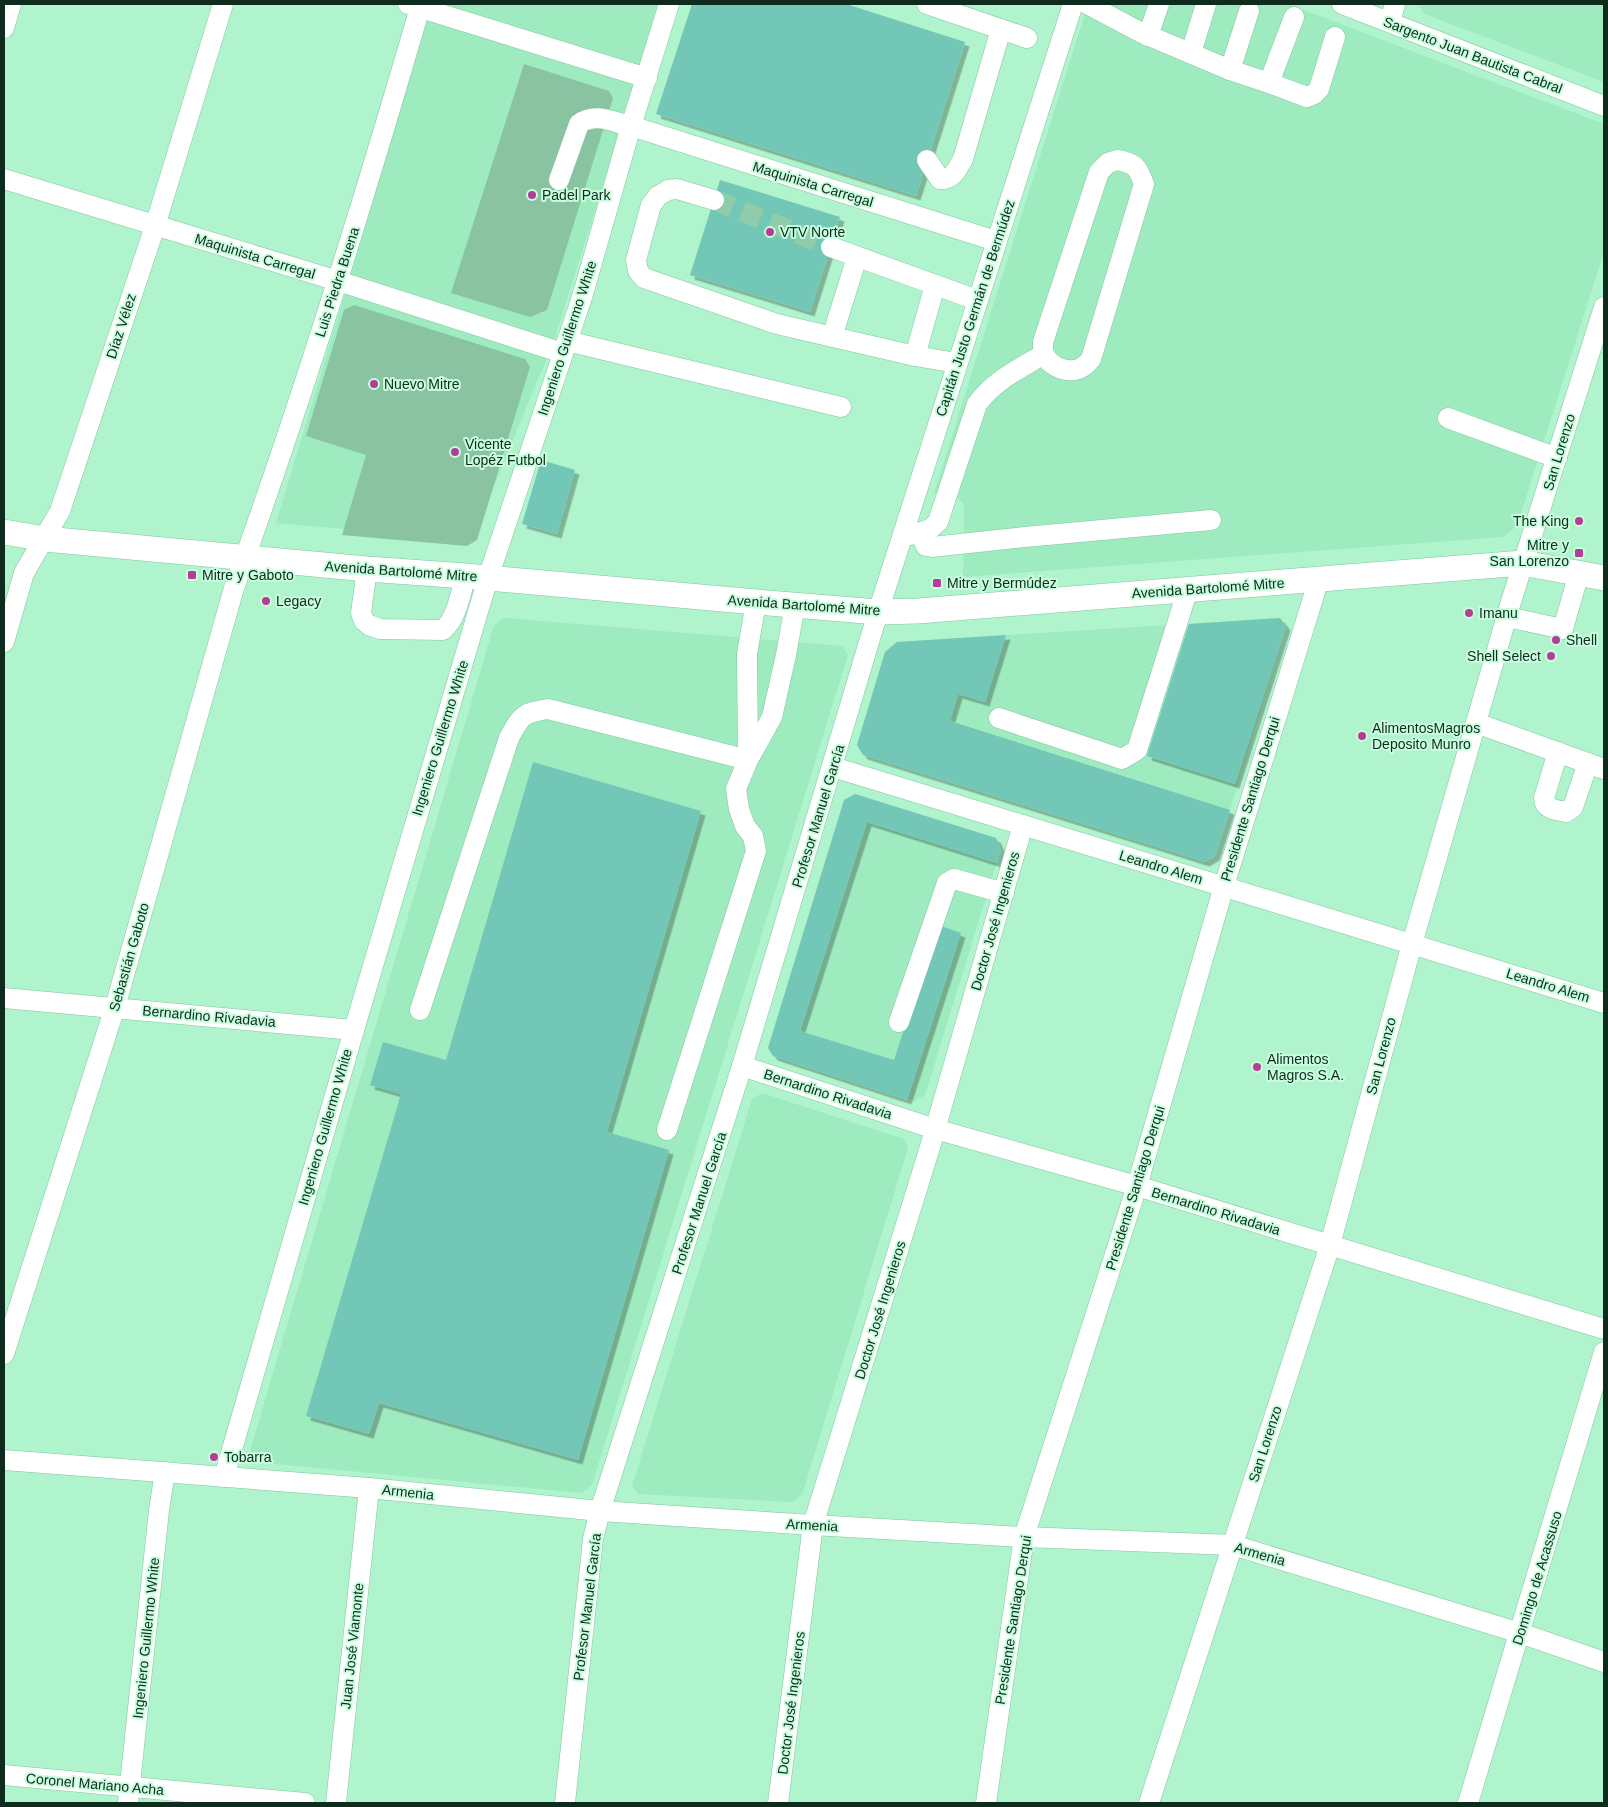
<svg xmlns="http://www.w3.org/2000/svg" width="1608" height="1807" viewBox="0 0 1608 1807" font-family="Helvetica,sans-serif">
	<defs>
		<filter id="shadow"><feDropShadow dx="4.5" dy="4.5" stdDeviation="0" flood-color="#0004"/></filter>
	</defs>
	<rect width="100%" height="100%" fill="#b0f4cd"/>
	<g fill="#9eebc0">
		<polygon points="432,4 657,4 642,61 555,338 472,540 276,523"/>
		<polygon points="1088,4 1288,4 1604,124 1604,252 1517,526 1503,537 963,577 964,504 958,498 934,493"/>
		<polygon points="1419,4 1604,4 1604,82 1424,14"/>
		<polygon points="504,618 842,646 848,655 592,1485 581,1493 255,1462 249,1454 494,625"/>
		<polygon points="1280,618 1286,626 1230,810 1215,856 1205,862 863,755 857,745 885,652 897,642"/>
		<polygon points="855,794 996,838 1001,849 925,1095 915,1101 773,1056 768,1048 844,800"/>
		<polygon points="762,1093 904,1139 908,1148 802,1495 792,1502 638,1494 632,1486 752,1099"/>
	</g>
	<g fill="#89c3a2">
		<polygon points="524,64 609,91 613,98 547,310 530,317 451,293"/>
		<polygon points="354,305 525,359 530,367 477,540 467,546 342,535 366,455 306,436 344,310"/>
	</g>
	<g fill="#73c7b6" filter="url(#shadow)">
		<polygon points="692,4 846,4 965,42 916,196 656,114"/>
		<polygon points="720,180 840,217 810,312 690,275"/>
		<polygon points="541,460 575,470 557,534 522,524"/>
		<polygon points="1280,618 1286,626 1235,784 1147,756 1189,624"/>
		<polygon points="1006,635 985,702 958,694 950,721 1230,810 1215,856 1205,862 863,755 857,745 885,652 897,642"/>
		<polygon points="533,762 701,811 607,1132 669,1150 578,1460 379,1403 369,1434 306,1416 401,1094 370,1085 383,1042 446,1060"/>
		<polygon points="855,794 996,838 1001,849 997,863 867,822 800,1031 894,1060 938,925 961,933 907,1100 773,1056 768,1048 844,800"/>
	</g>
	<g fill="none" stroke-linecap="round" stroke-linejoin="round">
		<polyline stroke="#90ccaa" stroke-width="20" stroke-dasharray="20 10" stroke-linecap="butt" points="714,200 831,247"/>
		<g stroke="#82c5a0" stroke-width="21">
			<g id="minor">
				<polyline points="408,4 647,78"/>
				<polyline points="927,4 1027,38"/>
				<polyline points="1087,4 1140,32 1230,70 1269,83 1294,17"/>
				<polyline points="1342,4 1604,106"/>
				<polyline points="1390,22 1395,4"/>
				<polyline points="4,28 11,4"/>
				<polyline points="1148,36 1159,4"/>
				<polyline points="1191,53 1206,4"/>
				<polyline points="1230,70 1249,11"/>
				<polyline points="1269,83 1307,97 1314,94 1319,89 1335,37"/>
				<path d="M927 160 940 179C953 180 957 169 963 159L1001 29"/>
				<path d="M1117 160C1136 163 1138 168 1144 184L1091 359C1087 364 1082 369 1075 370 1063 372 1049 365 1044 354 1043 351 1043 346 1043 342L1099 172 1108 163Z"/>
				<polyline points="4,179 338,281 563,353"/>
				<path d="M559 180 579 124C595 112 613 122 631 126L996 241"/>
				<polyline points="714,200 677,189 668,190 658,196 651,205 636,260 638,271 644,278 777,324 915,356 957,363"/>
				<polyline points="831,247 977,300"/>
				<polyline points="832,337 857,257"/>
				<polyline points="567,341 841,407"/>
				<polyline points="915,356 935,285"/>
				<polyline points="1448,418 1557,458"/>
				<polyline points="923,533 923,539 926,546 932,547 1025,537 1211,520"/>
				<path d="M911 535 930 529 938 522 977 404C995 380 1019 369 1044 354"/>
				<path d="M367 569 361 613 364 621 369 625 380 629 443 630C457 618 460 594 466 576"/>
				<polyline points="1507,617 1563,629 1579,573"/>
				<polyline points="4,642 24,573 60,511 155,226 223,4"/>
				<polyline points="999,718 1122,759 1137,750 1188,589"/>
				<polyline points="1476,723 1604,769"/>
				<path d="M1558 752 1544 798C1544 810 1557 810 1566 812L1573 807 1588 763"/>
				<polyline points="833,767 1604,1003"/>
				<polyline points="4,998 354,1030"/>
				<path d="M420 1010 509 738C521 715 523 713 548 709L748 760 772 717 786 655 795 605"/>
				<polyline points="899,1022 947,883 954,879 1004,893"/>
				<polyline points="742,1066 935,1129 1137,1186 1604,1329"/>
				<polyline points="667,1130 756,851 753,836 745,826 739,809 736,789 748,760 747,654 756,602"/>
				<path d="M4 1354 115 1007 234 588C304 395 364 200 421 4"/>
				<polyline points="4,1460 369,1488 600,1511 813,1525 1024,1537 1233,1545 1520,1633 1604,1662"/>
				<polyline points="224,1477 354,1030 488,578 583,294 631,126 669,4"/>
				<polyline points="4,1775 305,1803"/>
				<polyline points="128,1803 159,1510 165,1472"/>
				<polyline points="336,1803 369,1488"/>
				<polyline points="565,1803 593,1539 600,1511 742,1066 878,612 1073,4"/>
				<polyline points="778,1803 813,1525 930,1147 1023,825"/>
				<polyline points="986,1803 1024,1537 1137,1186 1224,886 1319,579"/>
				<polyline points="1149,1803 1330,1245 1412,944 1510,605 1604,307"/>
				<polyline points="1468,1803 1604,1352"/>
			</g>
		</g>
		<g stroke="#82c5a0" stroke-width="26">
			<polyline id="major" points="4,532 45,539 367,569 466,576 756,602 878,612 918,611 1523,563 1604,578"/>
		</g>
		<use href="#minor" stroke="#fff" stroke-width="20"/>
		<use href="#major" stroke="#fff" stroke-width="25"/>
	</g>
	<g fill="#b33e96" stroke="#c8fede" stroke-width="2">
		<circle cx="532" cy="195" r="5"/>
		<circle cx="770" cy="232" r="5"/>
		<circle cx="374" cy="384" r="5"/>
		<circle cx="455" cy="452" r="5"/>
		<circle cx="1579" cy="521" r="5"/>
		<rect x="1574" y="548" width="10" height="10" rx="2.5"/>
		<rect x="187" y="570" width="10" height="10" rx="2.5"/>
		<rect x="932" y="578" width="10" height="10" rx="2.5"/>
		<circle cx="266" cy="601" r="5"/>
		<circle cx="1469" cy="613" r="5"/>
		<circle cx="1556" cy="640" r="5"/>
		<circle cx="1551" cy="656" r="5"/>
		<circle cx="1362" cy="736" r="5"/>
		<circle cx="1257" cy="1067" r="5"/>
		<circle cx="214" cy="1457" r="5"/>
	</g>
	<g text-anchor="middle" stroke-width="4" stroke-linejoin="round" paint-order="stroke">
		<g font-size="14" fill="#0f2b1d" stroke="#c8fede">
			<text transform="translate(1473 55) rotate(21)" y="5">Sargento Juan Bautista Cabral</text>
			<text transform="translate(813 184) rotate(17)" y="5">Maquinista Carregal</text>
			<text transform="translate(255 256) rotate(17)" y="5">Maquinista Carregal</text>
			<text transform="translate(337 282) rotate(-72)" y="5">Luis Piedra Buena</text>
			<text transform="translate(975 308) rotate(-72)" y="5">Capitán Justo Germán de Bermúdez</text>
			<text transform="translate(121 326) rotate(-72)" y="5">Díaz Vélez</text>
			<text transform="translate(567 338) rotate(-72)" y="5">Ingeniero Guillermo White</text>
			<text transform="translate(1559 452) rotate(-73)" y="5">San Lorenzo</text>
			<text transform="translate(401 571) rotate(4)" y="5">Avenida Bartolomé Mitre</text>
			<text transform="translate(1208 588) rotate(-4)" y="5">Avenida Bartolomé Mitre</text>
			<text transform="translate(804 605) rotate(4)" y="5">Avenida Bartolomé Mitre</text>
			<text transform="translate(440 738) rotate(-73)" y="5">Ingeniero Guillermo White</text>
			<text transform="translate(1250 799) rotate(-73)" y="5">Presidente Santiago Derqui</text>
			<text transform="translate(818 816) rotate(-73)" y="5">Profesor Manuel García</text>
			<text transform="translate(1161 867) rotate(17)" y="5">Leandro Alem</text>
			<text transform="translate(995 921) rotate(-74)" y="5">Doctor José Ingenieros</text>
			<text transform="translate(129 957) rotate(-74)" y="5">Sebastián Gaboto</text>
			<text transform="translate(1548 985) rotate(17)" y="5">Leandro Alem</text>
			<text transform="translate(209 1016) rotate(5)" y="5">Bernardino Rivadavia</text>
			<text transform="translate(1381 1056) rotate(-75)" y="5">San Lorenzo</text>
			<text transform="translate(828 1094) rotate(18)" y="5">Bernardino Rivadavia</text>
			<text transform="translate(325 1127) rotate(-74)" y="5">Ingeniero Guillermo White</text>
			<text transform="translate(1135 1188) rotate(-73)" y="5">Presidente Santiago Derqui</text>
			<text transform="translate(699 1203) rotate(-72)" y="5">Profesor Manuel García</text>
			<text transform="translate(1216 1211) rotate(17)" y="5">Bernardino Rivadavia</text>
			<text transform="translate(880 1310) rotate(-73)" y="5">Doctor José Ingenieros</text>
			<text transform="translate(1265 1444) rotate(-72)" y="5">San Lorenzo</text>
			<text transform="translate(408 1492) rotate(6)" y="5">Armenia</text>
			<text transform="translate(812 1525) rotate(3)" y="5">Armenia</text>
			<text transform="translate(1260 1554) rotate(16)" y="5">Armenia</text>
			<text transform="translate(1537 1578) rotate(-73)" y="5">Domingo de Acassuso</text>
			<text transform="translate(587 1607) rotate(-83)" y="5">Profesor Manuel García</text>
			<text transform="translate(1013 1620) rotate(-81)" y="5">Presidente Santiago Derqui</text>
			<text transform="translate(146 1638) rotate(-84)" y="5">Ingeniero Guillermo White</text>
			<text transform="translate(352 1646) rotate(-84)" y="5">Juan José Viamonte</text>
			<text transform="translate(791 1703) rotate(-83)" y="5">Doctor José Ingenieros</text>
			<text transform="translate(95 1784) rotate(5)" y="5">Coronel Mariano Acha</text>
		</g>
		<g font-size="14" fill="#0f2b1d" stroke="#c8fede" text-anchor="start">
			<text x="542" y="200">Padel Park</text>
			<text x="780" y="237">VTV Norte</text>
			<text x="384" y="389">Nuevo Mitre</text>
			<text x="465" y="449">Vicente<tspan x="465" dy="16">Lopéz Futbol</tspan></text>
			<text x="1569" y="526" text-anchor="end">The King</text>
			<text x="1569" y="550" text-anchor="end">Mitre y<tspan x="1569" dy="16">San Lorenzo</tspan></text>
			<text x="202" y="580">Mitre y Gaboto</text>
			<text x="947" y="588">Mitre y Bermúdez</text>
			<text x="276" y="606">Legacy</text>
			<text x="1479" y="618">Imanu</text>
			<text x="1566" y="645">Shell</text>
			<text x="1541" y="661" text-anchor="end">Shell Select</text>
			<text x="1372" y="733">AlimentosMagros<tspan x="1372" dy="16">Deposito Munro</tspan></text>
			<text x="1267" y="1064">Alimentos<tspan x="1267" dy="16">Magros S.A.</tspan></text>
			<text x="224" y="1462">Tobarra</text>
		</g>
	</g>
	<rect width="1608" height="1807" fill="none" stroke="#0f2b1d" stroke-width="10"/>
</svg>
